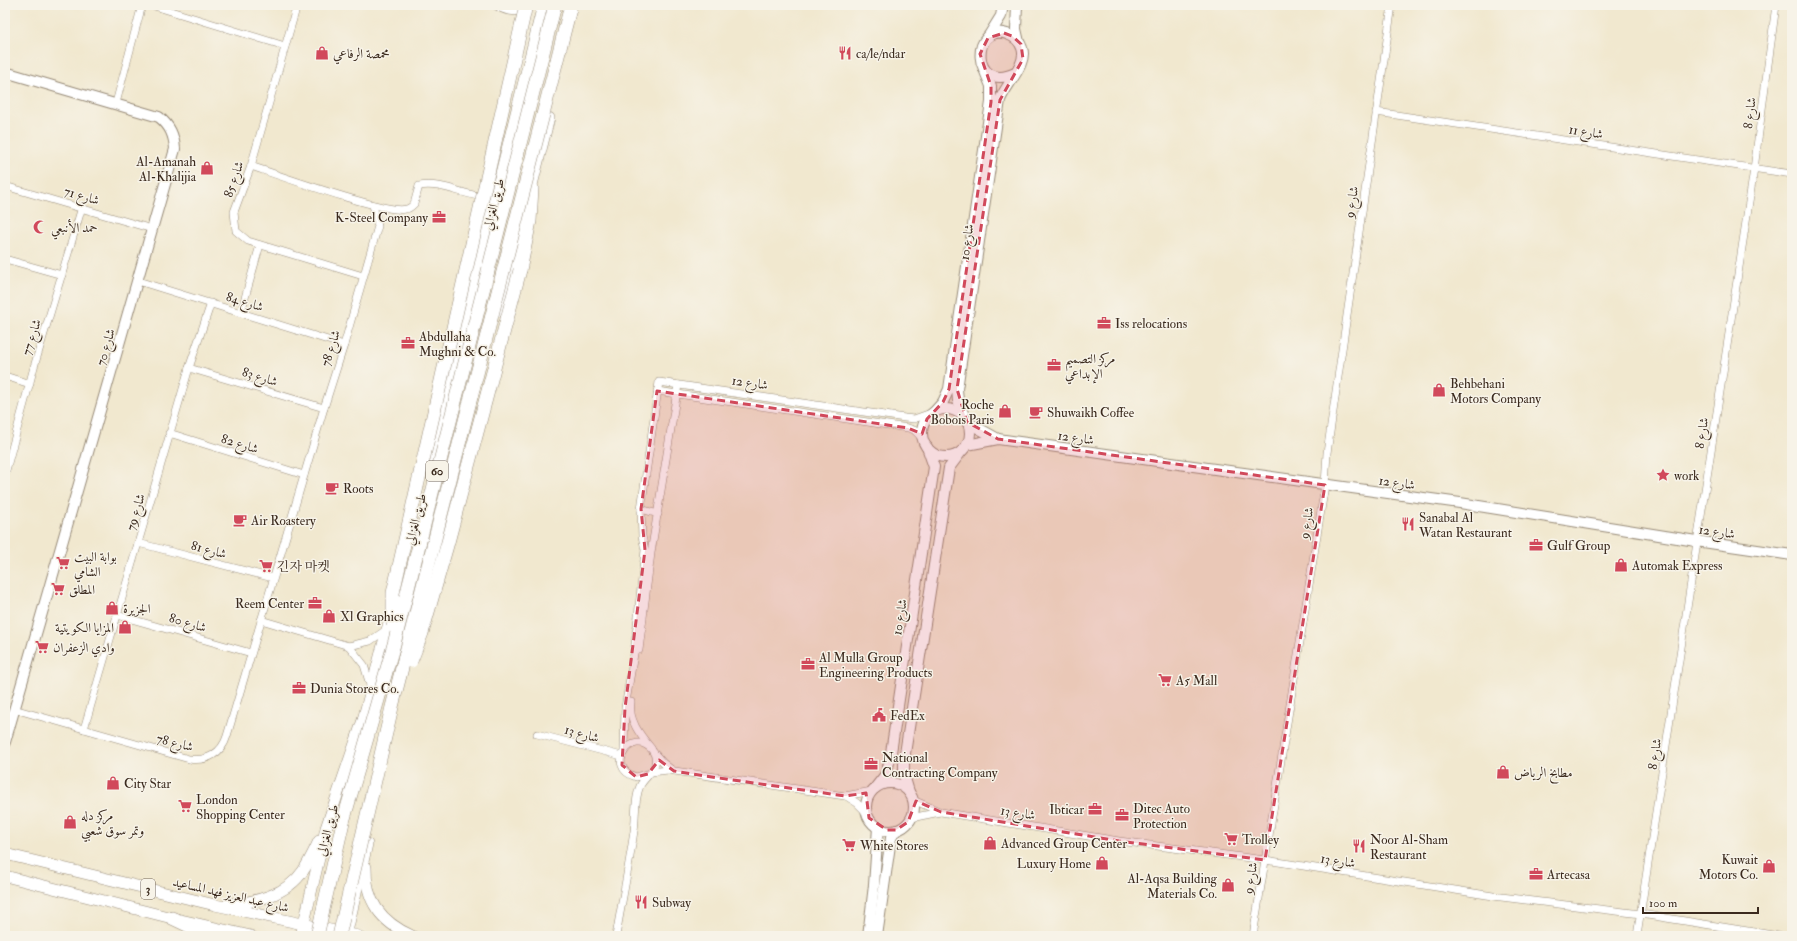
<svg xmlns="http://www.w3.org/2000/svg" width="1797" height="941" viewBox="0 0 1797 941" font-family="'IM FELL Double Pica',Amiri,'Noto Serif KR',serif">
	<rect width="100%" height="100%" fill="#f7f3e8"/>
	<filter id="ink" filterUnits="userSpaceOnUse"><feTurbulence type="fractalNoise" baseFrequency=".025" numOctaves="2"/><feDisplacementMap in="SourceGraphic" scale="8" xChannelSelector="R" yChannelSelector="G"/><feConvolveMatrix kernelMatrix="1 2 1 2 8 2 1 2 1" color-interpolation-filters="sRGB"/></filter>
	<filter id="wash" filterUnits="userSpaceOnUse"><feTurbulence type="fractalNoise" baseFrequency=".012" numOctaves="4" result="noise"/><feDisplacementMap in="SourceGraphic" scale="16" xChannelSelector="R" yChannelSelector="G"/><feGaussianBlur stdDeviation="0.9" result="paint"/><feColorMatrix in="noise" values="0 0 0 0 0 0 0 0 0 0 0 0 0 0 0 0 0 1.4 0 .05"/><feComposite in="paint" operator="in"/></filter>
	<g filter="url(#wash)">
		<rect width="100%" height="100%" fill="#f1e8cf"/>
	</g>
	<g filter="url(#ink)">
		<g fill="none" stroke-linecap="round" stroke-linejoin="round">
			<g stroke="#968976" stroke-width="8">
				<g id="street">
					<polyline points="151,5 285,46"/>
					<polyline points="297,5 251,166 234,212 236,231 248,241 363,276"/>
					<path d="M495 5C503 11 518 15 526 8"/>
					<polyline points="116,103 142,5"/>
					<polyline points="1376,112 1792,174"/>
					<path d="M251 166C275 174 389 215 406 209 409 209 412 206 414 204L419 186C442 182 463 195 485 197"/>
					<polyline points="5,186 152,229"/>
					<polyline points="5,259 62,275"/>
					<polyline points="138,281 344,345"/>
					<polyline points="241,312 260,245"/>
					<polyline points="189,368 324,408"/>
					<polyline points="5,376 30,384"/>
					<polyline points="657,391 908,428 914,430 923,439"/>
					<polyline points="169,433 304,475"/>
					<polyline points="5,474 34,367 82,207"/>
					<polyline points="641,509 658,514"/>
					<polyline points="138,543 273,578"/>
					<polyline points="117,615 251,653"/>
					<polyline points="261,620 349,646 370,641 386,630"/>
					<polyline points="349,646 364,665 370,685"/>
					<polyline points="639,650 651,553 678,385"/>
					<path d="M631 702C628 720 640 735 651 748"/>
					<path d="M14 709 189 759C207 762 222 753 227 736L324 408 344 345 378 226 373 205"/>
					<polyline points="84,729 189,368 211,303"/>
					<polyline points="537,734 622,756"/>
					<polyline points="624,750 625,708 634,654 645,550 642,536 641,509 659,382 905,418 914,419 931,413"/>
					<polyline points="655,754 663,763 672,770"/>
					<polyline points="651,772 668,770 845,796 872,791"/>
					<polyline points="846,796 857,803 867,813"/>
					<polyline points="913,800 941,812 1119,841 1265,860 1493,896 1641,914 1779,936"/>
					<polyline points="911,818 940,812"/>
					<path d="M616 936C622 901 629 866 634 831 636 817 634 799 640 786 644 778 653 773 655 764 656 759 655 754 652 750 633 727 603 767 636 777L648 774"/>
					<polyline points="1253,936 1325,485 1327,453 1392,5"/>
					<polyline points="1637,936 1754,169 1776,5"/>
				</g>
			</g>
			<g stroke="#968976" stroke-width="12">
				<g id="secondary">
					<polyline points="1017,5 1016,29 1019,42"/>
					<polyline points="988,37 1001,16 1003,5"/>
					<path d="M5 72 159 117C170 126 174 135 175 149L5 742"/>
					<circle cx="946" cy="433" r="24"/>
					<polyline points="934,412 943,402 949,389 991,102 991,86 984,69"/>
					<path d="M965 418 958 401 957 389 1000 100C1006 84 1028 64 1022 48 1020 41 1015 37 1007 34 971 22 970 94 1015 73"/>
					<polyline points="967,422 998,439"/>
					<polyline points="967,445 998,439 1460,503 1696,541 1792,555"/>
					<circle cx="890" cy="807" r="24"/>
					<polyline points="875,788 886,774 890,759 934,467 927,447"/>
					<polyline points="909,792 904,775 904,760 949,468 961,452"/>
					<polyline points="868,936 874,885 878,827"/>
					<polyline points="877,936 891,838 896,830"/>
				</g>
			</g>
			<g stroke="#968976" stroke-width="12">
				<g id="primary">
					<polyline points="500,311 549,118"/>
					<polyline points="428,466 543,5"/>
					<polyline points="5,854 215,905 358,936"/>
					<path d="M366 867C365 901 381 922 412 936"/>
					<polyline points="5,876 172,918 251,936"/>
					<path d="M228 904C254 903 287 895 303 871 309 862 314 851 319 841"/>
					<polyline points="301,936 326,828 363,720 391,615"/>
					<polyline points="346,936 367,844"/>
				</g>
			</g>
			<g stroke="#968976" stroke-width="14">
				<g id="highway">
					<polyline points="520,270 530,221 532,188"/>
					<polyline points="172,918 210,936"/>
				</g>
			</g>
			<use href="#street" stroke="#fff" stroke-width="7"/>
			<use href="#secondary" stroke="#fff" stroke-width="10"/>
			<use href="#primary" stroke="#fff" stroke-width="11"/>
			<use href="#highway" stroke="#fff" stroke-width="13"/>
			<g stroke="#968976" stroke-width="14" stroke-linecap="butt">
				<g id="highway-bridge">
					<polyline points="393,626 393,593 526,5"/>
					<polyline points="411,661 422,633 448,542 520,270"/>
					<polyline points="317,936 343,822 394,644 555,5"/>
					<polyline points="339,936 392,707 571,5"/>
				</g>
			</g>
			<use href="#highway-bridge" stroke="#fff" stroke-width="13"/>
		</g>
	</g>
	<path fill="#d1495b" fill-opacity="0.2" stroke="#d1495b" stroke-width="3" stroke-dasharray="8 5" stroke-linejoin="round" d="M1004 33 1012 36 1021 44 1023 59 1000 100 957 389 967 422 998 439 1325 485 1265 860 1119 841 941 812 916 801 908 822 896 830H887L869 818 866 793 845 796 705 776 674 771 659 760 648 774 636 777 622 765 625 708 645 550 641 509 657 391 908 428 922 434 927 419 943 402 949 389 991 102V86L980 54 988 38Z"/>
	<defs>
		<g id="shop-bare" transform="scale(1.08)"><path d="M-5-2.5h2.3a2.7 3.5 0 0 1 5.4 0H5L5.5 6h-11ZM-1.5-2.5h3a1.5 2.3 0 0 0-3 0Z" fill="#d1495b" stroke="#f7f3e8" stroke-width="2.5" paint-order="stroke"/></g>
		<g id="restaurant-bare" transform="scale(1.08)"><path d="M-5-6h1v4h1v-4h1v4h1v-4h1v5L-1.5 .5V6h-2V.5L-5-1ZM5-6V6H3V1.5H1.5Q1.5-4 5-6Z" fill="#d1495b" stroke="#f7f3e8" stroke-width="2.5" paint-order="stroke"/></g>
		<g id="office-bare" transform="scale(1.08)"><path d="M-6-3h4V-5.5h4V-3h4V5H-6ZM-1-4.5V-3h2v-1.5ZM-6 0V1H6V0Z" fill="#d1495b" stroke="#f7f3e8" stroke-width="2.5" paint-order="stroke"/></g>
		<g id="mosque-bare" transform="scale(1.08)"><path d="M3.5-4.9A6 6 0 1 0 3.5 4.9A5 5 0 1 1 3.5-4.9Z" fill="#d1495b" stroke="#f7f3e8" stroke-width="2.5" paint-order="stroke"/></g>
		<g id="cafe-bare" transform="scale(1.08)"><path d="M-5.5-4.5H6V0H3Q3 3.5 0 3.5H-2.5Q-5.5 3.5-5.5 0ZM3-3.2v2h1.7v-2ZM-6 4.5H4V6H-6Z" fill="#d1495b" stroke="#f7f3e8" stroke-width="2.5" paint-order="stroke"/></g>
		<g id="sight-bare" transform="scale(1.08)"><path d="M0-6L1.8-2.2L6-1.7L2.9 1.2L3.7 5.4L0 3.3L-3.7 5.4L-2.9 1.2L-6-1.7L-1.8-2.2Z" fill="#d1495b" stroke="#f7f3e8" stroke-width="2.5" paint-order="stroke"/></g>
		<g id="supermarket-bare" transform="scale(1.08)"><path d="M-6-5.5h2.5l.6 2H6L4.5 2H-2.5L-4.4-4H-6ZM-1.5 3.2a1.3 1.3 0 1 0 .1 0ZM3 3.2a1.3 1.3 0 1 0 .1 0Z" fill="#d1495b" stroke="#f7f3e8" stroke-width="2.5" paint-order="stroke"/></g>
		<g id="civic-bare" transform="scale(1.08)"><path d="M-.6-6.5H3V-4.5H.6V-3L4-1V1h2V6H-6V1h2V-1L-.6-3ZM-1.2 2.5V6h2.4V2.5Z" fill="#d1495b" stroke="#f7f3e8" stroke-width="2.5" paint-order="stroke"/></g>
	</defs>
	<g fill-rule="evenodd">
		<use href="#shop-bare" x="322" y="53"/>
		<use href="#restaurant-bare" x="845" y="53"/>
		<use href="#shop-bare" x="207" y="168"/>
		<use href="#office-bare" x="439" y="217"/>
		<use href="#mosque-bare" x="40" y="227"/>
		<use href="#office-bare" x="1104" y="323"/>
		<use href="#office-bare" x="408" y="343"/>
		<use href="#office-bare" x="1054" y="365"/>
		<use href="#shop-bare" x="1439" y="390"/>
		<use href="#shop-bare" x="1005" y="411"/>
		<use href="#cafe-bare" x="1036" y="412"/>
		<use href="#sight-bare" x="1663" y="475"/>
		<use href="#cafe-bare" x="332" y="488"/>
		<use href="#cafe-bare" x="240" y="520"/>
		<use href="#restaurant-bare" x="1408" y="524"/>
		<use href="#office-bare" x="1536" y="545"/>
		<use href="#supermarket-bare" x="63" y="563"/>
		<use href="#shop-bare" x="1621" y="565"/>
		<use href="#supermarket-bare" x="266" y="566"/>
		<use href="#supermarket-bare" x="58" y="589"/>
		<use href="#office-bare" x="315" y="603"/>
		<use href="#shop-bare" x="112" y="608"/>
		<use href="#shop-bare" x="329" y="616"/>
		<use href="#shop-bare" x="125" y="627"/>
		<use href="#supermarket-bare" x="42" y="647"/>
		<use href="#office-bare" x="808" y="664"/>
		<use href="#supermarket-bare" x="1165" y="680"/>
		<use href="#office-bare" x="299" y="688"/>
		<use href="#civic-bare" x="879" y="715"/>
		<use href="#office-bare" x="871" y="764"/>
		<use href="#shop-bare" x="1503" y="772"/>
		<use href="#shop-bare" x="113" y="783"/>
		<use href="#supermarket-bare" x="185" y="806"/>
		<use href="#office-bare" x="1095" y="809"/>
		<use href="#office-bare" x="1122" y="815"/>
		<use href="#shop-bare" x="70" y="822"/>
		<use href="#supermarket-bare" x="1231" y="839"/>
		<use href="#shop-bare" x="990" y="843"/>
		<use href="#supermarket-bare" x="849" y="845"/>
		<use href="#restaurant-bare" x="1359" y="846"/>
		<use href="#shop-bare" x="1102" y="863"/>
		<use href="#shop-bare" x="1769" y="866"/>
		<use href="#office-bare" x="1536" y="874"/>
		<use href="#shop-bare" x="1228" y="885"/>
		<use href="#restaurant-bare" x="641" y="902"/>
	</g>
	<g text-anchor="middle" stroke-width="3" stroke-linejoin="round" paint-order="stroke">
		<g fill="#f7f3e8" stroke="#73665b" stroke-width="1">
			<rect x="426" y="461" width="22" height="20" rx="3"/>
			<rect x="141" y="879" width="14" height="20" rx="3"/>
		</g>
		<g font-size="12" font-weight="bold" fill="#3b2a1e">
			<text x="437" y="475">60</text>
			<text x="148" y="893">3</text>
		</g>
		<g font-size="13" fill="#3b2a1e" stroke="#f7f3e8" text-anchor="start">
			<text x="333" y="58">محمصة الرفاعي</text>
			<text x="856" y="58">ca/le/ndar</text>
			<text x="196" y="166" text-anchor="end">Al-Amanah<tspan x="196" dy="15">Al-Khalijia</tspan></text>
			<text x="428" y="222" text-anchor="end">K-Steel Company</text>
			<text x="51" y="232">حمد الأنبعي</text>
			<text x="1115" y="328">Iss relocations</text>
			<text x="419" y="341">Abdullaha<tspan x="419" dy="15">Mughni &amp; Co.</tspan></text>
			<text x="1065" y="363">مركز التصميم<tspan x="1065" dy="15">الإبداعي</tspan></text>
			<text x="1450" y="388">Behbehani<tspan x="1450" dy="15">Motors Company</tspan></text>
			<text x="994" y="409" text-anchor="end">Roche<tspan x="994" dy="15">Bobois Paris</tspan></text>
			<text x="1047" y="417">Shuwaikh Coffee</text>
			<text x="1674" y="480">work</text>
			<text x="343" y="493">Roots</text>
			<text x="1419" y="522">Sanabal Al<tspan x="1419" dy="15">Watan Restaurant</tspan></text>
			<text x="251" y="525">Air Roastery</text>
			<text x="1547" y="550">Gulf Group</text>
			<text x="74" y="561">بوابة البيت<tspan x="74" dy="15">الشامي</tspan></text>
			<text x="1632" y="570">Automak Express</text>
			<text x="277" y="571">긴자 마켓</text>
			<text x="69" y="594">المطلق</text>
			<text x="304" y="608" text-anchor="end">Reem Center</text>
			<text x="123" y="613">الجزيرة</text>
			<text x="340" y="621">Xl Graphics</text>
			<text x="114" y="632" text-anchor="end">المزايا الكويتية</text>
			<text x="53" y="652">وادي الزعفران</text>
			<text x="819" y="662">Al Mulla Group<tspan x="819" dy="15">Engineering Products</tspan></text>
			<text x="1176" y="685">A5 Mall</text>
			<text x="310" y="693">Dunia Stores Co.</text>
			<text x="890" y="720">FedEx</text>
			<text x="882" y="762">National<tspan x="882" dy="15">Contracting Company</tspan></text>
			<text x="1514" y="777">مطابخ الرياض</text>
			<text x="124" y="788">City Star</text>
			<text x="196" y="804">London<tspan x="196" dy="15">Shopping Center</tspan></text>
			<text x="1133" y="813">Ditec Auto<tspan x="1133" dy="15">Protection</tspan></text>
			<text x="1084" y="814" text-anchor="end">Ibticar</text>
			<text x="81" y="820">مركز دله<tspan x="81" dy="15">وتمر سوق شعبي</tspan></text>
			<text x="1242" y="844">Trolley</text>
			<text x="1370" y="844">Noor Al-Sham<tspan x="1370" dy="15">Restaurant</tspan></text>
			<text x="1001" y="848">Advanced Group Center</text>
			<text x="860" y="850">White Stores</text>
			<text x="1758" y="864" text-anchor="end">Kuwait<tspan x="1758" dy="15">Motors Co.</tspan></text>
			<text x="1091" y="868" text-anchor="end">Luxury Home</text>
			<text x="1547" y="879">Artecasa</text>
			<text x="1217" y="883" text-anchor="end">Al-Aqsa Building<tspan x="1217" dy="15">Materials Co.</tspan></text>
			<text x="652" y="907">Subway</text>
		</g>
		<g font-size="13" fill="#3b2a1e" stroke="#f7f3e8">
			<text transform="translate(1749 113) rotate(-83)" y="5">شارع 8</text>
			<text transform="translate(1586 131) rotate(9)" y="5">شارع 11</text>
			<text transform="translate(233 179) rotate(-71)" y="5">شارع 85</text>
			<text transform="translate(82 195) rotate(16)" y="5">شارع 71</text>
			<text transform="translate(1351 202) rotate(-82)" y="5">شارع 9</text>
			<text transform="translate(493 204) rotate(-76)" y="5">طريق الغزالي</text>
			<text transform="translate(966 242) rotate(-82)" y="5">شارع 10</text>
			<text transform="translate(245 301) rotate(17)" y="5">شارع 84</text>
			<text transform="translate(31 337) rotate(-73)" y="5">شارع 77</text>
			<text transform="translate(105 347) rotate(-74)" y="5">شارع 70</text>
			<text transform="translate(330 348) rotate(-73)" y="5">شارع 78</text>
			<text transform="translate(260 376) rotate(17)" y="5">شارع 83</text>
			<text transform="translate(750 382) rotate(8)" y="5">شارع 12</text>
			<text transform="translate(1701 433) rotate(-81)" y="5">شارع 8</text>
			<text transform="translate(1076 437) rotate(8)" y="5">شارع 12</text>
			<text transform="translate(240 443) rotate(17)" y="5">شارع 82</text>
			<text transform="translate(1397 482) rotate(8)" y="5">شارع 12</text>
			<text transform="translate(135 512) rotate(-74)" y="5">شارع 79</text>
			<text transform="translate(415 519) rotate(-76)" y="5">طريق الغزالي</text>
			<text transform="translate(1306 523) rotate(-81)" y="5">شارع 9</text>
			<text transform="translate(1717 531) rotate(8)" y="5">شارع 12</text>
			<text transform="translate(209 549) rotate(15)" y="5">شارع 81</text>
			<text transform="translate(899 617) rotate(-81)" y="5">شارع 10</text>
			<text transform="translate(188 622) rotate(16)" y="5">شارع 80</text>
			<text transform="translate(582 733) rotate(15)" y="5">شارع 13</text>
			<text transform="translate(175 742) rotate(14)" y="5">شارع 78</text>
			<text transform="translate(1654 754) rotate(-81)" y="5">شارع 8</text>
			<text transform="translate(1018 812) rotate(9)" y="5">شارع 13</text>
			<text transform="translate(327 830) rotate(-75)" y="5">طريق الغزالي</text>
			<text transform="translate(1338 860) rotate(9)" y="5">شارع 13</text>
			<text transform="translate(1250 878) rotate(-81)" y="5">شارع 9</text>
			<text transform="translate(231 894) rotate(13)" y="5">شارع عبد العزيز فهد المساعيد</text>
		</g>
	</g>
	<rect width="1797" height="941" fill="none" stroke="#f7f3e8" stroke-width="20"/>
	<path d="M1643 907v6h115v-6" fill="none" stroke="#3b2a1e" stroke-width="2"/>
	<text x="1649" y="907" font-size="12" fill="#3b2a1e" stroke="#f7f3e8" stroke-width="3" paint-order="stroke">100 m</text>
</svg>
